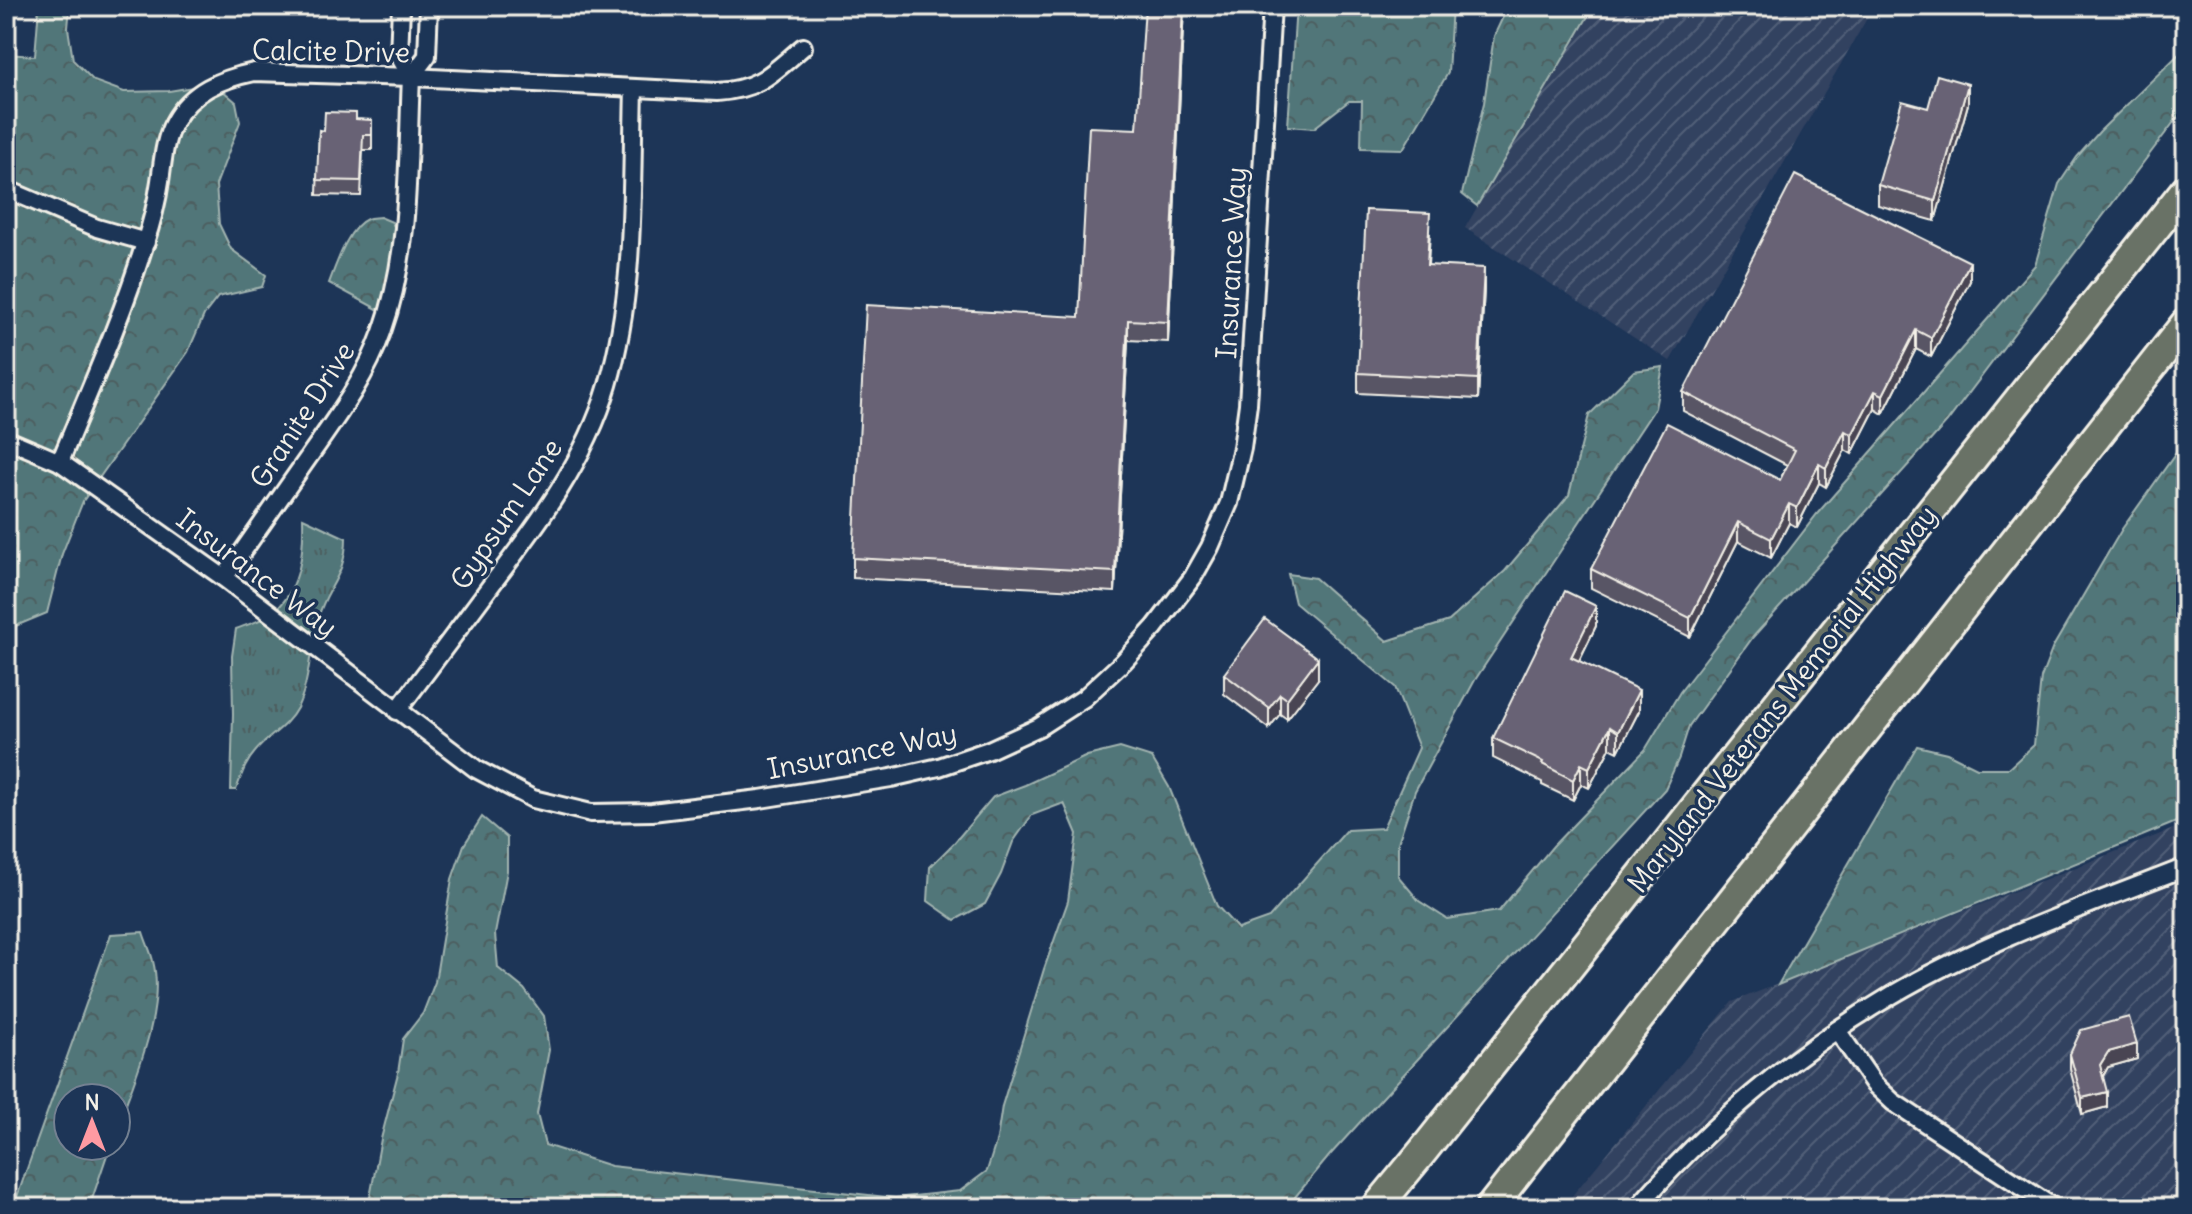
<svg xmlns="http://www.w3.org/2000/svg" width="2192" height="1214" viewBox="0 0 2192 1214" font-family="Delius,sans-serif">
	<defs>
		<pattern id="industrial-furrows" width="10" height="10" patternUnits="userSpaceOnUse" patternTransform="scale(2)"><rect width="10" height="10" fill="#334260"/><path d="M-1 1l2-2M0 10L10 0M9 11l2-2" fill="none" stroke="#515e77"/></pattern>
		<pattern id="grass-tufts" width="24" height="20" patternUnits="userSpaceOnUse" patternTransform="scale(2)"><rect width="24" height="20" fill="#517679"/><path d="M3 7l-1-3M5 7V3M7 7l1-3M15 17l-1-3M17 17v-4M19 17l1-3" fill="none" stroke="#4d5f60"/></pattern>
		<pattern id="forest-crowns" width="20" height="18" patternUnits="userSpaceOnUse" patternTransform="scale(2)"><rect width="20" height="18" fill="#517679"/><path d="M2 6a3 3 0 1 1 6 0M12 15a3 3 0 1 1 6 0" fill="none" stroke="#4d5f60"/></pattern>
	</defs>
	<rect width="100%" height="100%" fill="#1d3557"/>
	<filter id="ink" filterUnits="userSpaceOnUse"><feTurbulence type="fractalNoise" baseFrequency=".0125" numOctaves="2"/><feDisplacementMap in="SourceGraphic" scale="16" xChannelSelector="R" yChannelSelector="G"/><feConvolveMatrix kernelMatrix="1 2 1 2 8 2 1 2 1" color-interpolation-filters="sRGB"/></filter>
	<g filter="url(#ink)">
		<g fill="url(#industrial-furrows)">
			<polygon points="1594,6 1874,6 1670,361 1465,228"/>
			<polygon points="2186,824 2186,1208 1562,1208 1732,1002"/>
		</g>
		<path fill="url(#grass-tufts)" stroke="#a2b4b0" stroke-width="2" d="M303 518 346 538C346 576 327 586 318 618 309 647 311 680 297 708 287 727 268 736 255 752 245 763 241 777 236 790H231L233 714 232 656 236 629C249 624 267 619 277 609 301 586 304 549 303 518Z"/>
		<g fill="url(#forest-crowns)" stroke="#a2b4b0" stroke-width="2">
			<polygon points="39,6 70,6 68,28 73,60 94,81 124,92 169,91 199,86 222,90 236,102 240,122 216,185 219,224 231,249 266,275 262,287 218,297 204,315 188,352 83,501 62,554 47,613 6,630 6,54 35,56"/>
			<polygon points="1296,6 1452,6 1448,73 1403,149 1361,148 1362,101 1349,101 1314,128 1288,126"/>
			<polygon points="1508,6 1594,6 1477,206 1462,194 1484,103 1494,36"/>
			<polygon points="2186,47 2186,106 1947,422 1753,637 1689,726 1679,758 1665,789 1330,1155 1286,1208 368,1208 381,1139 398,1073 403,1039 423,1013 435,982 452,879 464,845 482,817 507,838 507,871 495,934 498,968 524,989 544,1016 549,1050 537,1114 545,1145 611,1166 895,1198 960,1191 987,1171 997,1139 1002,1106 1044,969 1068,901 1077,834 1064,803 1032,815 1013,842 1001,874 985,904 955,920 928,901 930,867 954,843 993,797 1025,785 1087,756 1120,748 1152,758 1169,787 1217,906 1238,929 1269,918 1347,830 1383,828 1419,748 1395,687 1295,603 1288,574 1315,578 1387,641 1449,621 1505,571 1569,495 1589,415 1634,371 1663,367 1655,408 1475,680 1415,791 1398,843 1398,876 1419,901 1447,919 1499,911 1553,846 1645,750 1680,692 1817,514 2035,265 2059,184 2077,157 2100,131"/>
			<path d="M380 217 392 222 397 233 396 253 379 310 329 283C336 265 348 227 367 219 371 217 376 218 380 217Z"/>
			<polygon points="2186,439 2186,818 1778,985 1917,746 1947,753 1977,768 2009,768 2034,745 2041,678 2053,647 2122,529"/>
			<path d="M143 932C146 942 151 952 153 961 166 1011 133 1083 116 1130V1098H68V1146H110L89 1208H13L111 934Z"/>
		</g>
		<g fill="none" stroke-linecap="round" stroke-linejoin="round">
			<g stroke="#f4f1e8" stroke-width="22">
				<g id="street">
					<polyline points="411,77 427,56 429,6"/>
					<polyline points="6,189 97,228 146,242"/>
					<polyline points="6,439 60,462 224,578 476,769 533,799 591,813 652,812 760,799 891,778 939,767 989,750 1039,727 1084,698 1123,662 1155,627 1193,577 1210,547 1229,503 1242,448 1248,404 1272,6"/>
					<path d="M60 462C89 391 121 320 144 246 151 225 157 203 160 181 163 161 164 140 174 122 191 91 221 79 254 72L411 77 717 92C760 89 771 74 803 47"/>
					<path d="M224 578C252 538 280 498 308 458 336 418 366 378 382 332 411 251 407 162 411 77L399 56 401 6"/>
					<path d="M397 711C429 669 460 627 492 584 538 524 586 460 608 385 636 289 631 189 634 89"/>
					<polyline points="1837,1030 1874,1084 1893,1102 2054,1208"/>
					<path d="M1637 1208C1709 1124 1796 1052 1892 995 1984 941 2087 906 2186 867"/>
				</g>
			</g>
			<g stroke="#f4f1e8" stroke-width="34">
				<g id="highway">
					<polyline points="1376,1208 1423,1151 2186,189"/>
					<polyline points="1490,1208 2186,323"/>
				</g>
			</g>
			<use href="#street" stroke="#1d3557" stroke-width="16"/>
			<use href="#highway" stroke="#697266" stroke-width="28"/>
		</g>
		<g fill="#595465" stroke="#f4f1e8" stroke-width="2">
			<polygon points="1184,6 1168,342 1128,340 1115,592 853,578 853,558 1079,317 1137,129"/>
			<polygon points="1968,104 1935,221 1878,205 1878,185 1928,108"/>
			<polygon points="372,120 372,150 363,150 361,196 317,195 319,130 324,131"/>
			<polygon points="1430,233 1428,265 1484,288 1478,399 1358,393 1358,373"/>
			<polygon points="1970,281 1931,357 1916,349 1883,414 1875,409 1852,454 1845,450 1826,487 1819,483 1797,527 1789,523 1771,558 1738,541 1690,637 1591,588 1591,569 1780,480 1787,465 1683,411 1683,392"/>
			<polygon points="1596,626 1579,661 1639,711 1618,752 1610,748 1589,788 1581,784 1573,800 1542,785 1542,782 1493,758 1493,738"/>
			<polygon points="1224,674 1318,679 1287,719 1280,714 1269,728 1224,694"/>
			<polygon points="2070,1054 2137,1059 2108,1067 2103,1076 2107,1107 2082,1114 2070,1069"/>
		</g>
		<g fill="#484552" stroke="#f4f1e8" stroke-width="2">
			<polygon points="1183,6 1184,6 1168,342 1168,322"/>
			<polygon points="1968,84 1968,104 1935,221 1935,201"/>
			<polygon points="1970,262 1970,281 1931,357 1931,338"/>
			<polygon points="1484,268 1484,288 1478,399 1478,379"/>
			<polygon points="1128,320 1128,340 1115,592 1115,572"/>
			<polygon points="1916,330 1916,349 1883,414 1883,395"/>
			<polygon points="1875,391 1875,409 1852,454 1852,435"/>
			<polygon points="1845,431 1845,450 1826,487 1826,468"/>
			<polygon points="1819,464 1819,483 1797,527 1797,508"/>
			<polygon points="1789,504 1789,523 1771,558 1771,539"/>
			<polygon points="1738,522 1738,541 1690,637 1690,618"/>
			<polygon points="1596,606 1596,626 1571,677 1571,657"/>
			<polygon points="1318,658 1318,679 1287,719 1287,699"/>
			<polygon points="1639,690 1639,711 1618,752 1618,732"/>
			<polygon points="1280,694 1280,714 1269,728 1269,708"/>
			<polygon points="1610,727 1610,748 1589,788 1589,768"/>
			<polygon points="1581,764 1581,784 1573,800 1573,780"/>
			<polygon points="2137,1044 2137,1059 2108,1067 2100,1081 2100,1065 2108,1052"/>
			<polygon points="2107,1092 2107,1107 2082,1114 2082,1098"/>
		</g>
		<g fill="#676275" stroke="#f4f1e8" stroke-width="2">
			<polygon points="1145,6 1183,6 1168,322 1128,320 1115,572 853,558 866,305 1079,317 1089,127 1137,129"/>
			<polygon points="1937,75 1968,84 1935,201 1878,185 1902,101 1928,108"/>
			<polygon points="325,112 356,113 356,119 372,120 372,135 363,135 361,181 317,180 319,130 324,131"/>
			<polygon points="1795,175 1970,262 1931,338 1916,330 1883,395 1875,391 1852,435 1845,431 1826,468 1819,464 1797,508 1789,504 1771,539 1738,522 1690,618 1591,569 1667,423 1780,480 1795,450 1683,392"/>
			<polygon points="1366,210 1430,213 1427,265 1484,268 1478,379 1358,373"/>
			<polygon points="1565,591 1596,606 1571,657 1639,690 1618,732 1610,727 1589,768 1581,764 1573,780 1542,764 1543,762 1493,738"/>
			<polygon points="1265,619 1318,658 1287,699 1280,694 1269,708 1224,674"/>
			<polygon points="2129,1017 2137,1044 2108,1052 2100,1065 2107,1092 2082,1098 2070,1054 2081,1030"/>
		</g>
	</g>
	<g text-anchor="middle" stroke-width="7" stroke-linejoin="round" paint-order="stroke">
		<g font-size="28" fill="#f4f1e8" stroke="#1d3557">
			<text transform="translate(331 51) rotate(1)" y="10">Calcite Drive</text>
			<text transform="translate(1231 263) rotate(-87)" y="10">Insurance Way</text>
			<text transform="translate(302 415) rotate(-57)" y="10">Granite Drive</text>
			<text transform="translate(506 514) rotate(-56)" y="10">Gypsum Lane</text>
			<text transform="translate(257 573) rotate(37)" y="10">Insurance Way</text>
			<text transform="translate(1782 699) rotate(-52)" y="10">Maryland Veterans Memorial Highway</text>
			<text transform="translate(862 751) rotate(-11)" y="10">Insurance Way</text>
		</g>
	</g>
	<rect width="2192" height="1214" fill="none" stroke="#1d3557" stroke-width="32"/>
	<rect x="16" y="16" width="2160" height="1182" fill="none" stroke="#f4f1e8" stroke-width="3" filter="url(#ink)"/>
	<g transform="translate(92 1122)"><circle r="38" fill="#1d3557" stroke="#738091" stroke-width="2"/>
	<path d="M0-6L14 30L0 20L-14 30Z" fill="#ff9aa2"/>
	<text y="-12" font-size="22" font-weight="bold" text-anchor="middle" fill="#f4f1e8">N</text>
	</g>
</svg>
